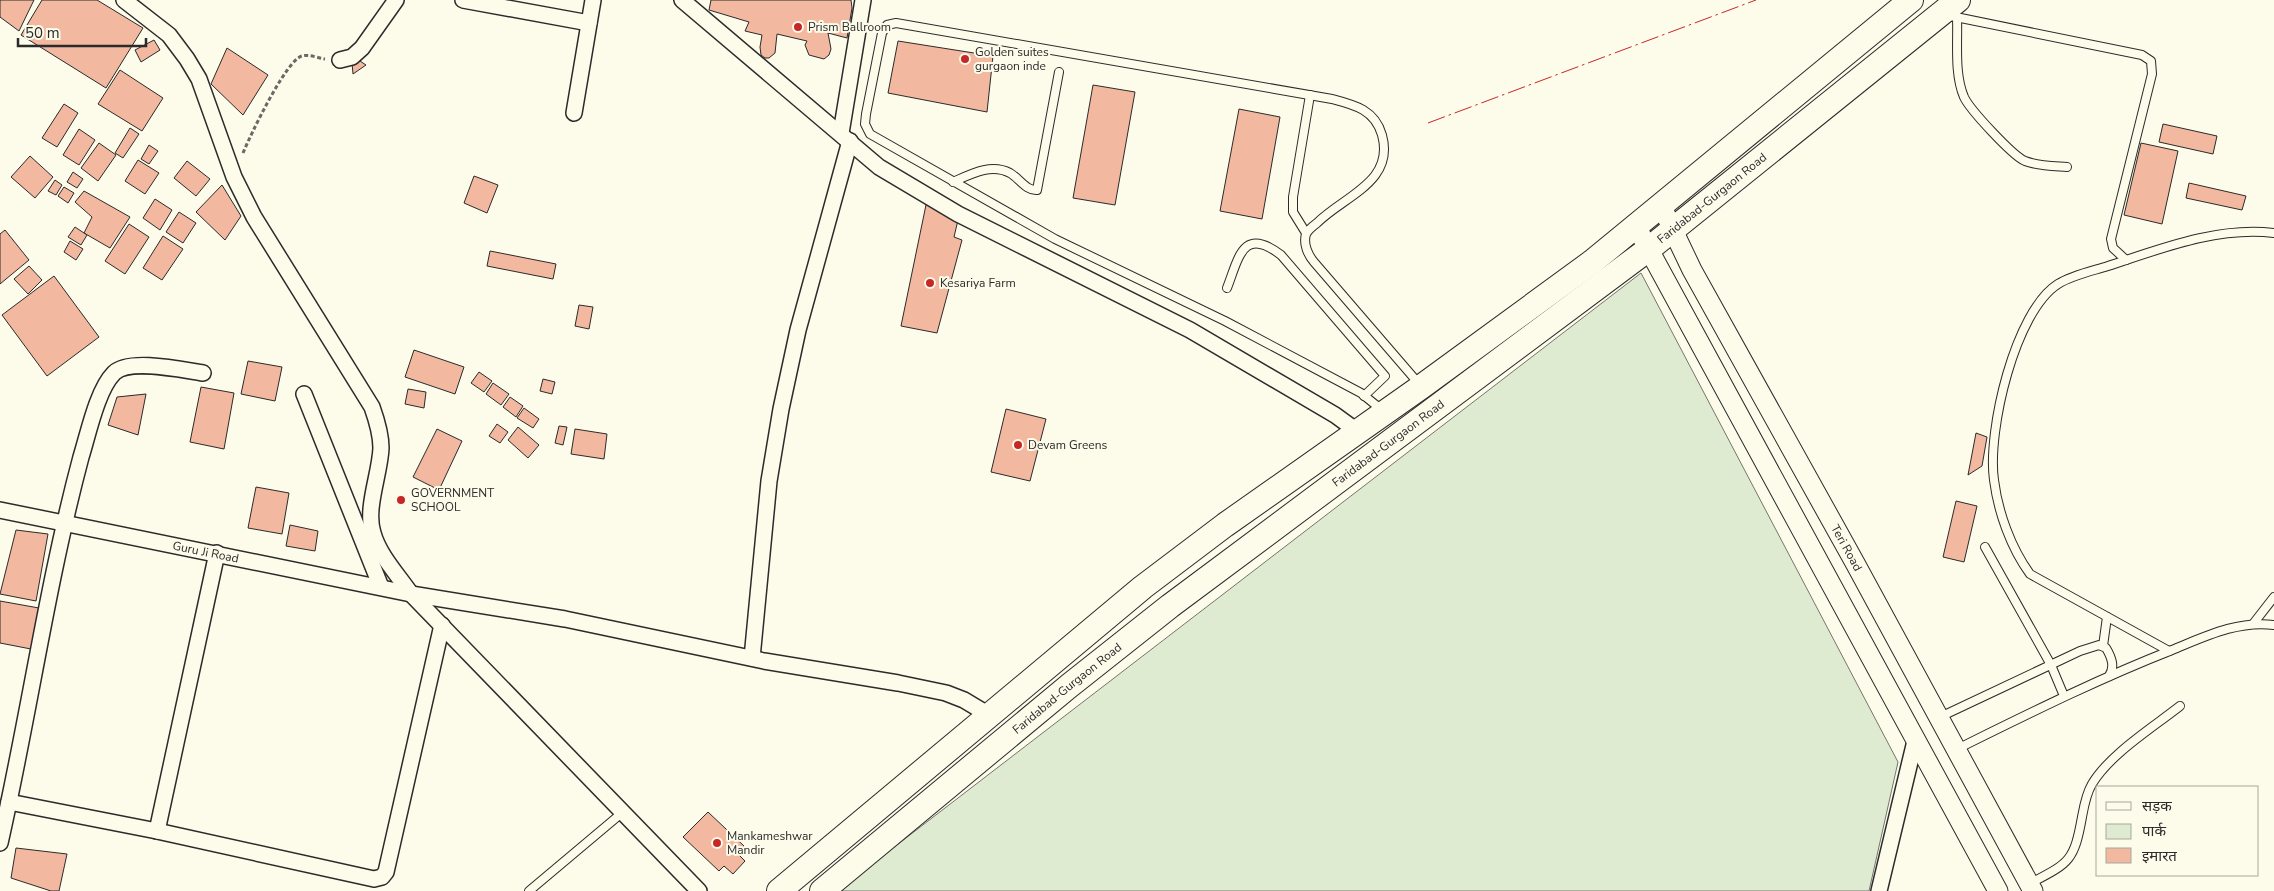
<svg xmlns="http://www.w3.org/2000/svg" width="2274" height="891" viewBox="0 0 2274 891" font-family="'Nunito Sans','Noto Sans Devanagari',sans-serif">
	<rect width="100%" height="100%" fill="#fdfbea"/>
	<polygon fill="#deebd1" stroke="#74746e" points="1641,273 1898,762 1869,891 837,891"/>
	<g fill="#f2b8a0" stroke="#2b2b2b">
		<polygon points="0,0 34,0 19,31 0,17"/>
		<polygon points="42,0 97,0 143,28 106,88 21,35"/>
		<polygon points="711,0 851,0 852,8 847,38 828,33 831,49 829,55 824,59 809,55 805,45 807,41 777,34 775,53 769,58 765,58 761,55 760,47 762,35 745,31 749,22 709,10"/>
		<polygon points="154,40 160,50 141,62 135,50"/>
		<polygon points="898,41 993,56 987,112 888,93"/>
		<polygon points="227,48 268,75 243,115 211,84"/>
		<polygon points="357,59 366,65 353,74 352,63"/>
		<polygon points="120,70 163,98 142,131 98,104"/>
		<polygon points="1093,85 1135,92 1115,205 1073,198"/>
		<polygon points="64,104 78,113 57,147 42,138"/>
		<polygon points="1239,109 1280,117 1262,219 1220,211"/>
		<polygon points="2163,124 2217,136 2213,154 2159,142"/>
		<polygon points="130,128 139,134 123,158 115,153"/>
		<polygon points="79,129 95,140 79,165 63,155"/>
		<polygon points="99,143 116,155 98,181 81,168"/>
		<polygon points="2141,143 2178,151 2162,224 2124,215"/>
		<polygon points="149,145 158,151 149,164 141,159"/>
		<polygon points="30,156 53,177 35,198 11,177"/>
		<polygon points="138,160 159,173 145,194 125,181"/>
		<polygon points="187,161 210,179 196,196 174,178"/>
		<polygon points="73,172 83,179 77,188 67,182"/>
		<polygon points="474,176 498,185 487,213 464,203"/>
		<polygon points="55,180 62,185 56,195 48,191"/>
		<polygon points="2189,183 2246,196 2242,210 2186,198"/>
		<polygon points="222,185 241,216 225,240 196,212"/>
		<polygon points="64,187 74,193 68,203 58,196"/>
		<polygon points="84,191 130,217 110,248 84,233 92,217 75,202"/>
		<polygon points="155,199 172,210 160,230 143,218"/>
		<polygon points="927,200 943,209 942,213 958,220 954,237 962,240 937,333 901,326"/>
		<polygon points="179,212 196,223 183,243 166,232"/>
		<polygon points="129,224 149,237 125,274 105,261"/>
		<polygon points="75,227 87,235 81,245 68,237"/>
		<polygon points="5,230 29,260 0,284 0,234"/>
		<polygon points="163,236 183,249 162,280 143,268"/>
		<polygon points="70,241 83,249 76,260 64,252"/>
		<polygon points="490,251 556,264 553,279 487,266"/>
		<polygon points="29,266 42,280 28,294 14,279"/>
		<polygon points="54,276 99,337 47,376 2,315"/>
		<polygon points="579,305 593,307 589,329 575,326"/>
		<polygon points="414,350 464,367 455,394 405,377"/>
		<polygon points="248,361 282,367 275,401 241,394"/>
		<polygon points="479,372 492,381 484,392 471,383"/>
		<polygon points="543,379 555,382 552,394 540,391"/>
		<polygon points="493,383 509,394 501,405 486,394"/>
		<polygon points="201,387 234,393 224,449 190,442"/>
		<polygon points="408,389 426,392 424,408 405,404"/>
		<polygon points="146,394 138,435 108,425 117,397"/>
		<polygon points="510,397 523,406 516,417 503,407"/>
		<polygon points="524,408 539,419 533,428 517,418"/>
		<polygon points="1006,409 1046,419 1030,481 991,472"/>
		<polygon points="497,424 508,432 500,443 489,436"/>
		<polygon points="559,426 567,427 563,445 555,443"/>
		<polygon points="518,427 539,445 528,458 508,440"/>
		<polygon points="437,429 462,441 439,490 413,477"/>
		<polygon points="575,429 607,434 604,459 571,454"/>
		<polygon points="1976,433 1987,437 1982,466 1968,475"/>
		<polygon points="256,487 289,493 282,534 248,528"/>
		<polygon points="1956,501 1977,506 1964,562 1943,557"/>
		<polygon points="290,525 318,531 315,551 286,546"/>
		<polygon points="16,530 48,534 36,601 0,594"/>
		<polygon points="0,601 39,608 31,649 0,643"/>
		<polygon points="708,812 744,846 737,853 745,861 733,874 724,866 719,871 683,837"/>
		<polygon points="16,848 67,854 59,891 51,891 11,878"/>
	</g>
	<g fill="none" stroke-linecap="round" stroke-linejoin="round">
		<g stroke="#2b2b2b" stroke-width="10">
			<g id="service">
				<polyline points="1946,15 2142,55 2151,61 2152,74 2111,239 2113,248 2126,260"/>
				<path d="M1957 17C1958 42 1954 74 1964 97 1970 110 2013 156 2025 161 2038 166 2053 166 2067 167"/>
				<path d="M953 182C971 174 991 163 1010 173 1019 178 1026 191 1037 190L1059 72"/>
				<polyline points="1306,233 1293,212 1293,197 1310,95"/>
				<path d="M1227 288C1239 257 1243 226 1281 255L1385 376 1364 396"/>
				<path d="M1382 410 1361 393 1225 321 1055 239 870 134 865 124 866 114 882 33 887 25 896 23 1332 99C1355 105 1375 110 1382 135 1395 182 1344 196 1317 223 1313 226 1308 230 1306 234 1303 244 1308 255 1314 262L1420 385"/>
				<polyline points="1985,547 2051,665 2064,696"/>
				<polyline points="2253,624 2274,597"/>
				<polyline points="2103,646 2107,617"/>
				<path d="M2169 651 2030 574C2011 548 1998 512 1994 480 1987 431 2015 311 2058 284 2072 275 2092 271 2108 266 2160 249 2218 226 2274 233"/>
				<path d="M1940 717 2080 651 2099 645 2106 648C2112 658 2115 667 2109 676"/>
				<path d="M1957 749C2028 714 2098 679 2172 650 2204 637 2238 620 2274 625"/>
				<path d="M2029 884C2069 863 2074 862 2082 817 2084 806 2086 794 2092 784 2110 754 2152 728 2180 706"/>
				<polyline points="529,891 623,812"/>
			</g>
		</g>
		<g stroke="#2b2b2b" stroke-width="18">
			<g id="minor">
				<path d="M124 0 169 35 187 59 199 79 234 177 254 217 372 407C377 421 381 434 381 448 380 474 365 509 373 533 379 555 398 575 411 594L699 891"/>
				<polyline points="463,0 589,23"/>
				<polyline points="682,0 879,167 958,214 1190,330 1335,415 1357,431"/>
				<polyline points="340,60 352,57 362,48 396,0"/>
				<polyline points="574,113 593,0"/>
				<polyline points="841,133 863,0"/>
				<polyline points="304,394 381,587"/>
				<path id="s1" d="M0 510 411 594 565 619 764 661 898 683 946 693 964 700 989 715"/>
				<polyline points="752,658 769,481 781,409 798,330 850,141"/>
				<polyline points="9,802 157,831 374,879 382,877 386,872 442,625"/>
				<polyline points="157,831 217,553"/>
				<path d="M0 843C29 715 47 584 81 457 88 435 97 390 114 373 129 358 183 370 203 373"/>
				<polyline points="1879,891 1915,741"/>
			</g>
		</g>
		<g stroke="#2b2b2b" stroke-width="21">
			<g id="tertiary">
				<path id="s2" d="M1661 205 1692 270 1855 563 2033 891"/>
				<polyline points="1636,226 1998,891"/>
			</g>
		</g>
		<g stroke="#2b2b2b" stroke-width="26">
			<g id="primary">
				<polyline points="779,891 1143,587 1225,525 1421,387 1592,262 1911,0"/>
				<path id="s3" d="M822 891 1069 686 1170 606 1650 248 1958 0"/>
			</g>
		</g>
		<path stroke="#6a6964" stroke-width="3" stroke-dasharray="4 2.5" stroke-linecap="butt" d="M243 153C250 136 286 60 302 56 309 54 318 58 325 59"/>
		<use href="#service" stroke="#fdfbea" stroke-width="8"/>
		<use href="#minor" stroke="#fdfbea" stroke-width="15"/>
		<use href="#tertiary" stroke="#fdfbea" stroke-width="19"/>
		<use href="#primary" stroke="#fdfbea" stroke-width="24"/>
		<polyline stroke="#c62828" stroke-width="1" stroke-dasharray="18 4 2.5 4" stroke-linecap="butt" points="1428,123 1756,0"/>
	</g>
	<g fill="#c62828" stroke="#fdfbea" stroke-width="2">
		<circle cx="798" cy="27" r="5"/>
		<circle cx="965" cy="59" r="5"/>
		<circle cx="930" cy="283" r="5"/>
		<circle cx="1018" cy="445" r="5"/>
		<circle cx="401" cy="500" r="5"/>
		<circle cx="717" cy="843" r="5"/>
	</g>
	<g text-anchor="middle" stroke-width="4" stroke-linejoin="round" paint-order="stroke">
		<g font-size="12" fill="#2b2b2b" stroke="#fdfbea" text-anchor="start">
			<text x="808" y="31">Prism Ballroom</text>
			<text x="975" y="56">Golden suites<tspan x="975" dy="14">gurgaon inde</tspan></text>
			<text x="940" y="287">Kesariya Farm</text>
			<text x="1028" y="449">Devam Greens</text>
			<text x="411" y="497">GOVERNMENT<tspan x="411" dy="14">SCHOOL</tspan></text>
			<text x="727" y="840">Mankameshwar<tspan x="727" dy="14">Mandir</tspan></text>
		</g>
		<g font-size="12" fill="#2b2b2b" stroke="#fdfbea">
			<text dy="4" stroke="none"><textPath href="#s3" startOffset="1128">Faridabad-Gurgaon Road</textPath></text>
			<text dy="4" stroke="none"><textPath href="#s3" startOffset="722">Faridabad-Gurgaon Road</textPath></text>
			<text dy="4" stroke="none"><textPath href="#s2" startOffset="390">Teri Road</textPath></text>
			<text dy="4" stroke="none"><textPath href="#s1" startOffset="210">Guru Ji Road</textPath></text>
			<text dy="4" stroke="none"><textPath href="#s3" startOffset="318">Faridabad-Gurgaon Road</textPath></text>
		</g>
	</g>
	<rect x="2096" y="786" width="162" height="90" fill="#fdfbea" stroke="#a9a89e"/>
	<rect x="2106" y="802" width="25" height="8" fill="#fdfbea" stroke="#a9a89e"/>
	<text x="2142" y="811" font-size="15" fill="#2b2b2b">सड़क</text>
	<rect x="2106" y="824" width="25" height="15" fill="#deebd1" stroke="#a9a89e"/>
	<text x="2142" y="836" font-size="15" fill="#2b2b2b">पार्क</text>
	<rect x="2106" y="848" width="25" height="15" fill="#f2b8a0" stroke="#a9a89e"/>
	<text x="2142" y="861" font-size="15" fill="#2b2b2b">इमारत</text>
	<path d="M18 38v8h128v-8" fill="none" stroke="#2b2b2b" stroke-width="2.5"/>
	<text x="25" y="38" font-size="15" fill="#2b2b2b" stroke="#fdfbea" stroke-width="4" paint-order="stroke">50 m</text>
</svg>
